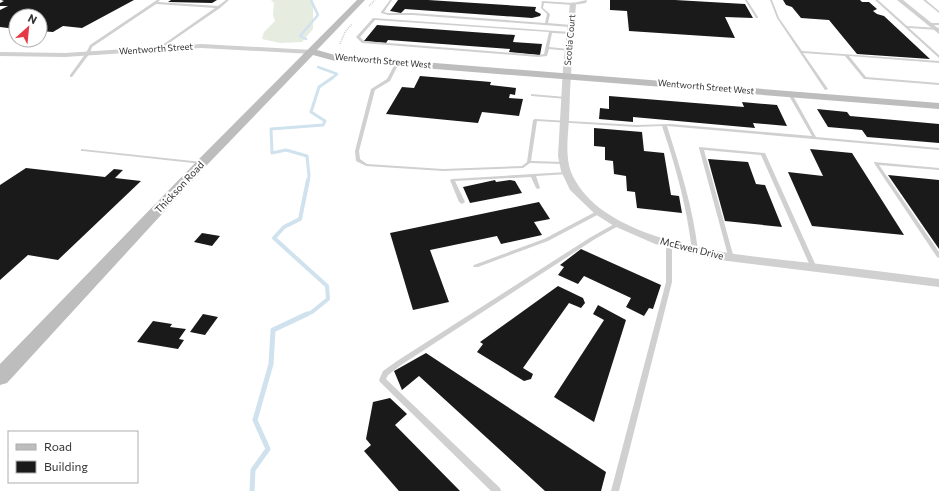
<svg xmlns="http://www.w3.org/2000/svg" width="939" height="491" viewBox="0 0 939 491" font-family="Commissioner,sans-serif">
	<rect width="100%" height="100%" fill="#fff"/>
	<polygon fill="#e6ecdf" points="271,0 311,0 313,2 313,29 302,42 280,43 262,39 264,32 275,21 273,15 274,3"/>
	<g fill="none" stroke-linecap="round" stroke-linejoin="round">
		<g stroke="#cfe2ee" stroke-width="2.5">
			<polyline points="306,39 300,36 318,15 311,0"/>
			<polyline points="318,67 337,74 331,79"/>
		</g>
		<polyline stroke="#cfe2ee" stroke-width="3" points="308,181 309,176 307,156 286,150 272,153 271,129 323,125 325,121 311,112 319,87 332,78"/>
		<polyline stroke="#cfe2ee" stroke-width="4" points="305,315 312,312 328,299 327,286 274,238 284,227 300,219 308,180"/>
		<polyline stroke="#cfe2ee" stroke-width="5" points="252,491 253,470 268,449 255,420 271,364 273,330 307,314"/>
	</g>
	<g fill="#1a1a1a">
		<polygon points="1,0 134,0 82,28 63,26 53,32 40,31 40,16 16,16 16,29 0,27 0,10 8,6 0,6 0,3 4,1"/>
		<polygon points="171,0 217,0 212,3 168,2"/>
		<polygon points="398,0 428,0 536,7 535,11 541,14 540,16 532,18 405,9 401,13 390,11"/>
		<polygon points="610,0 675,0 745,4 753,18 725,17 735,38 629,31 627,11 610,10"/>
		<polygon points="783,0 860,0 862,2 869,2 877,9 873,11 877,14 884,16 930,59 857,54 829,20 801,18 792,7 786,5"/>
		<polygon points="377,25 515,35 513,42 542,44 540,55 509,52 510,49 388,40 386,43 364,41"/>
		<polygon points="420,76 491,82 490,85 516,88 515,95 510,94 509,98 523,99 519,116 482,112 478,123 386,114 402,87 414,88"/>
		<polygon points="609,96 744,107 742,102 777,105 787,126 753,123 755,128 633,117 633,122 599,119 600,108 609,109"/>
		<polygon points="817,109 847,112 850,116 939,124 939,143 867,137 862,130 828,127"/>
		<polygon points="594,128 642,132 644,151 664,153 671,195 679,196 682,213 637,208 635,192 627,191 626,176 614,174 613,161 605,160 605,147 594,146"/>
		<polygon points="810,149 852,153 904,235 812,226 788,172 823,176"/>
		<polygon points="708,159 748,162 756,184 765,185 782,227 725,221"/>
		<polygon points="26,168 105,177 114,169 123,170 115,178 141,181 58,260 28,255 0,280 0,185"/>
		<polygon points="888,175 939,180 939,249"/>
		<polygon points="495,180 496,182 510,180 515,181 522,193 470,203 463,187"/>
		<polygon points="539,202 550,219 534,222 542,235 501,244 497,236 430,250 449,302 413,310 390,233"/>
		<polygon points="202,233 220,236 212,246 194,242"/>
		<polygon points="581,249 661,285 653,309 649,308 644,316 626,307 631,298 584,276 578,284 558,275 564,267 560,265"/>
		<polygon points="558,286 583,298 585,303 581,308 569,303 523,368 533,374 531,379 524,381 477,352 483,344 480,342"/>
		<polygon points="598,305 626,320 594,422 554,397 604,320 593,314"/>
		<polygon points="203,314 218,317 205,335 190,332"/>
		<polygon points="153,321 172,324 170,327 186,329 179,339 184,340 178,349 137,342"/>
		<polygon points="426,353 606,472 601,491 545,491 419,376 402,390 394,371"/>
		<polygon points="390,398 407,414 395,425 460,491 399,491 364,451 371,445 366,439 373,402"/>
	</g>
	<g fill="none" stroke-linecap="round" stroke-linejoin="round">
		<g stroke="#cdcdcd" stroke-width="1.5" stroke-dasharray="1 1" stroke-linecap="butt">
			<polyline points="369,6 375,0"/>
			<polyline points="340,44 345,32 352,24"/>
		</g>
		<g fill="#d0d0d0" fill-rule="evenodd">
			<polygon points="157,0 160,0 158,2 218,6 226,0 229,0 220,8 159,50 158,50 158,48 215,8 156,4 92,47 90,53 72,77 70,77 70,75 86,53 90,45"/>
			<polygon points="390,0 392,0 384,12 388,13 413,13 545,23 547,14 541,8 542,1 573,3 587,0 586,3 573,5 544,3 543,8 550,14 548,23 571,25 571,27 570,27 413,15 388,15 381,13 381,12"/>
			<polygon points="745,0 747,0 758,17 758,18 756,18"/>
			<polygon points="770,0 772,0 779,18 802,51 939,61 939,63 849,56 866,77 939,83 939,85 865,79 864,79 845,56 803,53 828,89 825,90 777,18"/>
			<polygon points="875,0 878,0 907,26 939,28 939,30 909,28 939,55 939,58"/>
			<polygon points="923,0 926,0 939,11 939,13"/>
			<path d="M373 18 570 32 572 33 571 34 552 33 549 47 569 49 571 50 569 51 549 49 547 56 538 57 362 43 356 37ZM375 20 549 32 544 54 538 55 364 41 360 37Z"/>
			<rect x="928" y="23" width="11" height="2"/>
			<path d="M396 62 399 63 390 81 375 90 359 151 360 159 367 164 443 169 522 166 527 162 533 120 535 119 636 125 671 124 812 136 788 94 790 93 792 94 816 137 939 148V150L667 126C680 167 693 208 698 251L695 253 692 251C687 208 676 167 662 126L636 127 537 121 531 161 566 162V164H564L530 163 523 168 443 171 366 166 356 161 355 151 371 89 387 79Z"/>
			<polygon points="531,94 566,97 568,98 566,99 532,96 531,96"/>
			<polygon points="699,147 765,153 817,268 816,269 812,269 811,268 761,155 704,150 734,258 731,260 729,259 699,148"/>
			<polygon points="81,149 202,162 204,163 202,164 83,151 81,151"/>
			<polygon points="874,162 939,168 939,170 879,165 939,252 939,258 937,257 874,163"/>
			<polygon points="567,172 569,173 569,174 536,176 540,188 538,189 536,188 531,177 455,181 465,202 462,204 459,202 450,180 452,179"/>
			<polygon points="599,210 602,212 601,213 548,241 478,267 474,267 473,266 474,265 544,239"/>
			<polygon points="618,222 621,224 620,225 595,239 401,365 388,375 386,379 500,488 501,491 491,491 380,382 379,380 383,371 397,361 591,237"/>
			<polygon points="669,241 672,243 672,282 619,491 611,491 666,282 666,243"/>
		</g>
		<g fill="#d0d0d0" fill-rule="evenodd">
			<polygon points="897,0 903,0 939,29 939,34"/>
			<path d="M573 2 576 4C573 42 570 80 569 119 568 136 565 156 571 172 602 246 742 255 810 263 853 268 896 273 939 279V287L712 259 655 244 614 226 595 214 570 190 561 171 558 156 563 68 570 4Z"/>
			<polygon points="201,44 312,50 315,52 312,54 201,48 65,57 0,56 0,52 65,53"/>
		</g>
		<polygon fill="#bdbdbd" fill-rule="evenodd" points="357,0 365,0 317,50 335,55 939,103 939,109 335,61 313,55 206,166 7,383 0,385 0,364 198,160"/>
	</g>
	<g text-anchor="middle" stroke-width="4" stroke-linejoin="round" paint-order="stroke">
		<g font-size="9" fill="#333" stroke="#fff">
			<text transform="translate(570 40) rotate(-85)" y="3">Scotia Court</text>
			<text transform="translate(156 49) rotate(-4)" y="3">Wentworth Street</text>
			<text transform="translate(383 61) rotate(5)" y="3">Wentworth Street West</text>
			<text transform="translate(706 87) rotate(5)" y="3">Wentworth Street West</text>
		</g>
		<g font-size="10" fill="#333" stroke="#fff">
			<text transform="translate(179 187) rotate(-47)" y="4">Thickson Road</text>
			<text transform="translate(692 248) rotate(14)" y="4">McEwen Drive</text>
		</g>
	</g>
	<rect x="8" y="431" width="130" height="52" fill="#ffffff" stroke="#adadad"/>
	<rect x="16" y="444" width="20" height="6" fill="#bdbdbd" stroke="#adadad"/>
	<text x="44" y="451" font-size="12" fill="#333333">Road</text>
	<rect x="16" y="461" width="20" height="12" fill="#1a1a1a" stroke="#adadad"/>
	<text x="44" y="471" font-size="12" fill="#333333">Building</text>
	<g transform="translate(28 28) rotate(27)"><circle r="19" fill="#ffffff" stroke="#adadad"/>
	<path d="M0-3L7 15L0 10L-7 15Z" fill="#e63946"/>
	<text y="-6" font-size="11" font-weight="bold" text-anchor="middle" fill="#333333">N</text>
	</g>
</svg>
